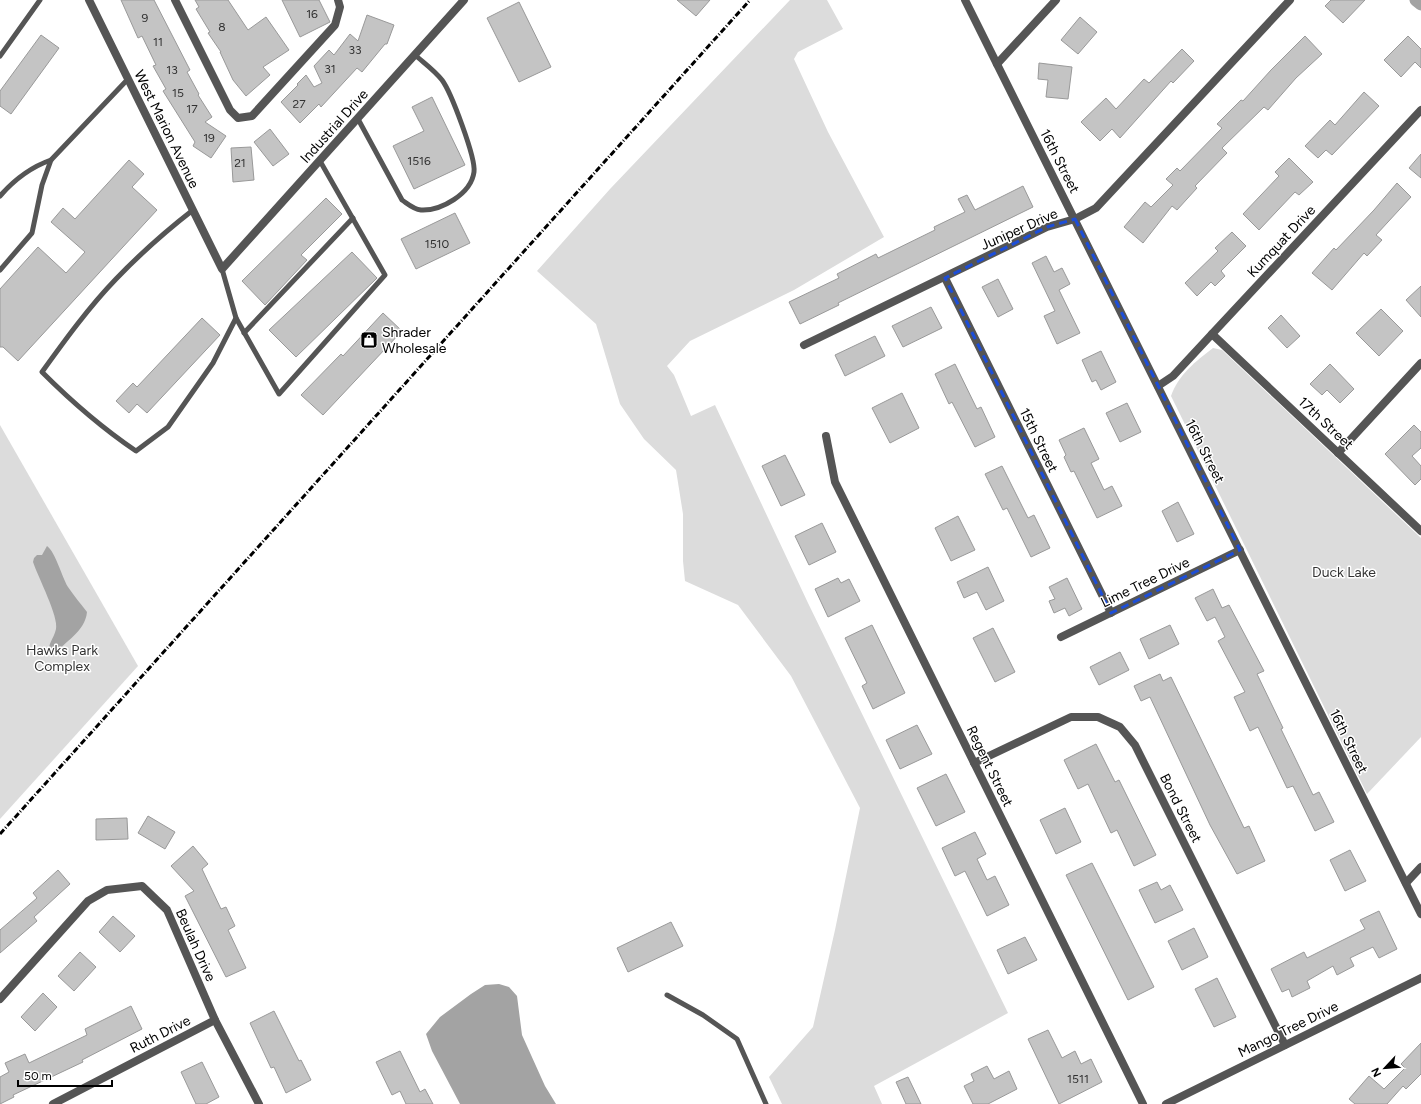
<svg xmlns="http://www.w3.org/2000/svg" width="1421" height="1104" viewBox="0 0 1421 1104" font-family="Figtree,sans-serif">
	<rect width="100%" height="100%" fill="#fff"/>
	<g fill="#dcdcdc">
		<polygon points="790,0 827,0 843,29 798,52 794,59 828,132 884,237 794,290 690,341 667,366 674,375 691,416 715,405 808,603 1008,1013 874,1086 882,1104 782,1104 769,1077 813,1027 835,930 860,808 791,676 738,605 685,581 683,561 683,514 676,470 644,439 620,404 596,324 537,271 610,189"/>
		<path d="M1213 348 1222 350 1421 538V737L1367 794 1171 396C1178 375 1196 361 1213 348Z"/>
		<polygon points="0,425 138,666 0,819"/>
	</g>
	<g fill="#a3a3a3">
		<path d="M47 546C56 553 61 575 68 587 74 596 81 604 87 612 85 632 65 641 54 655H50C46 645 54 639 56 629 59 617 38 577 33 562L34 558 37 555H42Z"/>
		<polygon points="499,984 509,987 517,996 522,1035 545,1086 556,1104 460,1104 432,1051 426,1034 440,1017 471,994 485,985"/>
	</g>
	<g fill="none" stroke-linecap="round" stroke-linejoin="round">
		<polyline stroke="#a3a3a3" stroke-width="13" points="1416,0 1421,4"/>
	</g>
	<g fill="#c4c4c4" stroke="#999">
		<polygon points="121,0 154,0 190,70 187,72 199,94 198,95 212,117 205,122 226,136 211,158 193,146 195,142 163,91 166,89 153,66 156,65 142,36 138,38"/>
		<polygon points="195,0 228,0 248,30 266,17 289,50 263,67 270,75 246,96 233,80 220,52 221,52 208,33 210,32 196,9 199,7"/>
		<polygon points="282,0 319,0 330,22 300,37"/>
		<polygon points="677,0 710,0 696,16"/>
		<polygon points="1331,0 1365,0 1343,23 1325,6"/>
		<polygon points="519,2 551,67 519,82 487,18"/>
		<polygon points="367,15 394,25 387,44 385,44 362,72 357,68 321,107 319,104 300,123 281,102 298,85 297,84 306,75 314,87 322,83 314,66 329,50 334,55 350,34 358,41"/>
		<polygon points="1080,17 1097,32 1078,54 1061,40"/>
		<polygon points="41,35 59,48 11,114 0,106 0,91"/>
		<polygon points="1305,36 1322,54 1296,78 1268,110 1264,107 1222,148 1227,153 1195,186 1197,188 1177,210 1172,206 1143,243 1124,227 1145,202 1151,207 1173,185 1166,179 1177,168 1180,171 1222,128 1217,124 1241,100 1243,101 1271,70"/>
		<polygon points="1408,36 1421,49 1421,68 1415,62 1401,77 1384,60"/>
		<polygon points="1182,49 1194,61 1173,83 1171,81 1120,138 1112,129 1100,141 1081,122 1106,98 1116,109 1144,79 1149,83"/>
		<polygon points="1039,63 1072,67 1068,99 1046,97 1048,80 1038,79"/>
		<polygon points="1364,92 1379,106 1332,155 1326,150 1318,158 1305,146 1330,120 1335,125"/>
		<polygon points="432,97 465,165 414,189 393,146 424,131 412,107"/>
		<polygon points="270,129 289,154 273,166 254,142"/>
		<polygon points="251,147 254,180 233,182 231,148"/>
		<polygon points="1421,154 1421,178 1409,168"/>
		<polygon points="1289,158 1313,182 1299,195 1295,192 1259,230 1243,214 1279,176 1275,172"/>
		<polygon points="129,160 144,174 132,187 157,210 18,361 3,347 0,347 0,289 38,247 66,273 85,252 51,222 63,208 75,219"/>
		<polygon points="1397,183 1411,197 1376,235 1382,240 1367,256 1364,253 1332,290 1312,273 1334,248 1336,250 1374,210"/>
		<polygon points="1023,186 1033,207 838,303 839,305 800,324 789,302 839,278 837,274 876,254 878,258 935,230 934,227 965,212 958,199 967,195 975,210"/>
		<polygon points="326,198 342,214 301,255 307,260 265,305 242,281"/>
		<polygon points="455,213 470,243 416,269 401,239"/>
		<polygon points="1232,232 1246,246 1221,271 1225,276 1215,286 1211,282 1197,296 1185,283 1218,251 1215,248"/>
		<polygon points="352,252 377,278 296,357 269,330"/>
		<polygon points="1046,256 1054,272 1062,268 1070,284 1059,290 1080,333 1057,344 1044,316 1055,311 1032,263"/>
		<polygon points="998,279 1013,309 998,317 982,287"/>
		<polygon points="1421,286 1421,317 1406,300"/>
		<polygon points="931,307 942,328 903,347 892,326"/>
		<polygon points="1381,309 1403,331 1379,356 1356,333"/>
		<polygon points="383,313 402,331 323,415 301,395 341,354 343,356"/>
		<polygon points="1281,315 1300,336 1287,348 1268,328"/>
		<polygon points="202,318 220,335 147,413 137,404 129,413 116,401 133,383 137,387"/>
		<polygon points="875,336 885,356 845,376 835,355"/>
		<polygon points="1101,351 1116,382 1101,390 1096,380 1092,382 1082,360"/>
		<polygon points="955,364 977,409 981,407 995,437 975,447 952,402 949,404 935,374"/>
		<polygon points="1330,364 1354,389 1340,403 1327,390 1322,395 1310,384"/>
		<polygon points="902,393 919,428 890,443 872,408"/>
		<polygon points="1127,403 1141,432 1120,442 1106,413"/>
		<polygon points="1414,425 1421,432 1421,448 1412,456 1421,466 1421,479 1415,485 1385,454"/>
		<polygon points="1084,428 1099,459 1091,463 1104,490 1112,486 1122,506 1097,518 1074,471 1071,472 1064,457 1066,455 1059,440"/>
		<polygon points="785,455 805,495 781,506 762,466"/>
		<polygon points="1002,466 1028,518 1034,515 1050,548 1031,557 1007,508 1003,510 985,474"/>
		<polygon points="1178,502 1194,534 1177,542 1162,511"/>
		<polygon points="958,516 975,550 951,561 935,528"/>
		<polygon points="822,523 836,552 809,565 795,536"/>
		<polygon points="988,567 1004,601 986,610 977,592 964,598 957,582"/>
		<polygon points="838,578 841,583 849,579 860,601 828,617 815,589"/>
		<polygon points="1067,578 1082,609 1069,616 1065,608 1054,613 1049,601 1055,599 1049,587"/>
		<polygon points="1213,589 1222,608 1229,605 1264,671 1257,674 1283,728 1281,729 1313,795 1319,792 1334,822 1315,831 1293,786 1287,788 1258,727 1250,731 1234,697 1245,692 1218,641 1225,637 1215,617 1207,621 1195,598"/>
		<polygon points="872,625 905,693 873,709 862,686 867,683 845,638"/>
		<polygon points="1170,625 1179,644 1149,659 1140,639"/>
		<polygon points="993,628 1015,672 995,682 973,638"/>
		<polygon points="1120,652 1129,670 1099,685 1090,667"/>
		<polygon points="1160,674 1163,681 1171,677 1244,828 1249,826 1265,861 1237,874 1210,825 1150,697 1141,701 1134,686"/>
		<polygon points="917,725 932,754 900,769 886,740"/>
		<polygon points="1096,744 1115,782 1119,780 1156,855 1134,866 1117,830 1111,833 1088,784 1078,789 1064,760"/>
		<polygon points="946,774 965,812 936,826 917,788"/>
		<polygon points="1065,808 1081,842 1056,854 1040,820"/>
		<polygon points="148,816 175,832 165,849 138,833"/>
		<polygon points="127,818 128,839 96,840 96,819"/>
		<polygon points="975,832 986,854 977,859 987,880 995,876 1009,905 987,916 965,871 955,876 942,848"/>
		<polygon points="193,846 208,864 202,869 221,909 226,907 235,926 228,930 246,968 226,977 185,896 194,891 171,866"/>
		<polygon points="1350,850 1366,881 1345,891 1330,860"/>
		<polygon points="1092,863 1154,987 1128,1000 1066,875"/>
		<polygon points="58,870 70,884 34,917 37,921 0,953 0,930 37,898 33,893"/>
		<polygon points="1157,882 1161,890 1170,885 1183,910 1155,923 1139,890"/>
		<polygon points="1379,911 1397,949 1379,958 1373,947 1350,958 1354,966 1337,975 1333,966 1307,981 1310,988 1292,997 1289,989 1282,992 1271,969 1304,952 1307,958 1365,929 1360,920"/>
		<polygon points="113,916 135,936 120,952 99,932"/>
		<polygon points="671,922 683,946 628,972 617,948"/>
		<polygon points="1194,928 1208,957 1182,970 1168,941"/>
		<polygon points="1025,937 1037,960 1008,974 997,950"/>
		<polygon points="80,952 96,967 74,991 58,976"/>
		<polygon points="1217,978 1236,1017 1214,1027 1195,989"/>
		<polygon points="43,993 57,1007 35,1031 21,1017"/>
		<polygon points="131,1006 142,1029 82,1060 83,1062 13,1095 14,1097 0,1104 0,1077 9,1072 5,1063 25,1054 29,1063 87,1035 85,1029"/>
		<polygon points="274,1011 299,1061 301,1060 311,1080 286,1093 274,1067 271,1068 250,1023"/>
		<polygon points="1048,1030 1062,1058 1075,1051 1081,1064 1091,1059 1102,1082 1059,1104 1028,1039"/>
		<polygon points="1421,1043 1421,1074 1406,1089 1403,1086 1387,1104 1355,1104 1349,1099 1369,1076 1384,1089 1405,1068 1401,1064"/>
		<polygon points="400,1051 420,1092 425,1089 433,1104 406,1104 400,1091 392,1095 376,1062"/>
		<polygon points="202,1062 219,1097 206,1104 196,1104 181,1072"/>
		<polygon points="987,1066 994,1079 1009,1071 1017,1089 988,1104 973,1104 964,1086 974,1081 971,1074"/>
		<polygon points="908,1077 921,1104 906,1104 896,1082"/>
	</g>
	<g fill="none" stroke-linecap="round" stroke-linejoin="round">
		<g stroke="#555" stroke-width="5">
			<polyline points="0,56 40,0"/>
			<path d="M358 119 402 200C408 204 413 209 421 210 441 211 471 194 474 172 476 158 451 92 442 80 434 70 424 63 415 55"/>
			<path d="M0 196C14 180 31 167 51 160"/>
			<path d="M193 210C166 231 140 254 116 279 89 307 65 340 42 372 71 401 102 428 136 451L168 427 213 363 236 318 222 269"/>
			<polyline points="0,270 32,233 42,185 51,160 128,79"/>
			<polyline points="236,318 279,394 385,275 320,161"/>
			<polyline points="244,333 353,218"/>
			<polyline points="667,995 703,1015 737,1039 766,1104"/>
		</g>
		<g stroke="#555" stroke-width="8">
			<polyline points="89,0 222,269 464,0"/>
			<polyline points="175,0 230,110 238,118 252,116 335,25 340,7 338,0"/>
			<polyline points="965,0 1421,914"/>
			<polyline points="997,64 1056,0"/>
			<polyline points="945,278 1111,613"/>
			<polyline points="1212,334 1421,531"/>
			<polyline points="804,345 1047,227 1075,219 1096,208 1290,0"/>
			<polyline points="1158,386 1173,376 1212,334 1421,110"/>
			<polyline points="826,436 835,482 1143,1104"/>
			<polyline points="1338,453 1421,363"/>
			<polyline points="1061,637 1240,550"/>
			<polyline points="974,763 1071,717 1098,717 1120,727 1135,745 1285,1045"/>
			<polyline points="1406,883 1421,867"/>
			<polyline points="0,999 88,901 107,890 142,886 167,910 215,1020 259,1104"/>
			<polyline points="53,1104 215,1020"/>
			<polyline points="1166,1104 1421,978"/>
		</g>
		<polyline stroke="#000" stroke-width="3" stroke-dasharray="6 2 1 2" stroke-linecap="butt" points="0,834 750,0"/>
	</g>
	<path fill="none" stroke="#1d4ed8" stroke-width="3" stroke-dasharray="8 5" stroke-linejoin="round" d="M1075 219 1240 550 1111 613 945 278 1047 227Z"/>
	<defs>
		<g id="shop-square" transform="scale(0.9)"><rect x="-9" y="-9" width="18" height="18" rx="4" fill="#000" stroke="#fff"/><path d="M-5-2.5h2.3a2.7 3.5 0 0 1 5.4 0H5L5.5 6h-11ZM-1.5-2.5h3a1.5 2.3 0 0 0-3 0Z" fill="#fff"/></g>
	</defs>
	<g fill-rule="evenodd">
		<use href="#shop-square" x="369" y="340"/>
	</g>
	<g text-anchor="middle" stroke-width="3" stroke-linejoin="round" paint-order="stroke">
		<g font-size="12" fill="#313131">
			<text x="312" y="18">16</text>
			<text x="145" y="22">9</text>
			<text x="222" y="31">8</text>
			<text x="158" y="46">11</text>
			<text x="355" y="54">33</text>
			<text x="330" y="73">31</text>
			<text x="172" y="74">13</text>
			<text x="178" y="97">15</text>
			<text x="299" y="108">27</text>
			<text x="192" y="113">17</text>
			<text x="209" y="142">19</text>
			<text x="419" y="165">1516</text>
			<text x="240" y="167">21</text>
			<text x="437" y="248">1510</text>
			<text x="1078" y="1083">1511</text>
		</g>
		<g font-size="14" fill="#000" stroke="#fff">
			<text transform="translate(334 126) rotate(-48)" y="5">Industrial Drive</text>
			<text transform="translate(167 129) rotate(64)" y="5">West Marion Avenue</text>
			<text transform="translate(1060 161) rotate(63)" y="5">16th Street</text>
			<text transform="translate(1019 229) rotate(-24)" y="5">Juniper Drive</text>
			<text transform="translate(1281 241) rotate(-47)" y="5">Kumquat Drive</text>
			<text transform="translate(1326 423) rotate(43)" y="5">17th Street</text>
			<text transform="translate(1039 440) rotate(64)" y="5">15th Street</text>
			<text transform="translate(1205 451) rotate(63)" y="5">16th Street</text>
			<text transform="translate(1145 582) rotate(-26)" y="5">Lime Tree Drive</text>
			<text transform="translate(1349 741) rotate(64)" y="5">16th Street</text>
			<text transform="translate(990 766) rotate(64)" y="5">Regent Street</text>
			<text transform="translate(1181 808) rotate(63)" y="5">Bond Street</text>
			<text transform="translate(196 945) rotate(66)" y="5">Beulah Drive</text>
			<text transform="translate(1288 1029) rotate(-26)" y="5">Mango Tree Drive</text>
			<text transform="translate(160 1034) rotate(-27)" y="5">Ruth Drive</text>
		</g>
		<g font-size="14" fill="#000" stroke="#fff" text-anchor="start">
			<text x="382" y="337">Shrader<tspan x="382" dy="16">Wholesale</tspan></text>
		</g>
		<g font-size="14" fill="#333" stroke="#fff">
			<text x="1344" y="577">Duck Lake</text>
			<text x="62" y="655">Hawks Park<tspan x="62" dy="16">Complex</tspan></text>
		</g>
	</g>
	<g transform="translate(1385 1068) rotate(244)" stroke="#ffffff" stroke-width="3" paint-order="stroke">
	<path d="M0-3L7 15L0 10L-7 15Z" fill="#000000"/>
	<text y="-6" font-size="11" font-weight="bold" text-anchor="middle" fill="#000000">N</text>
	</g>
	<path d="M18 1080v6h94v-6" fill="none" stroke="#000000" stroke-width="2"/>
	<text x="24" y="1080" font-size="12" fill="#000000" stroke="#ffffff" stroke-width="3" paint-order="stroke">50 m</text>
</svg>
